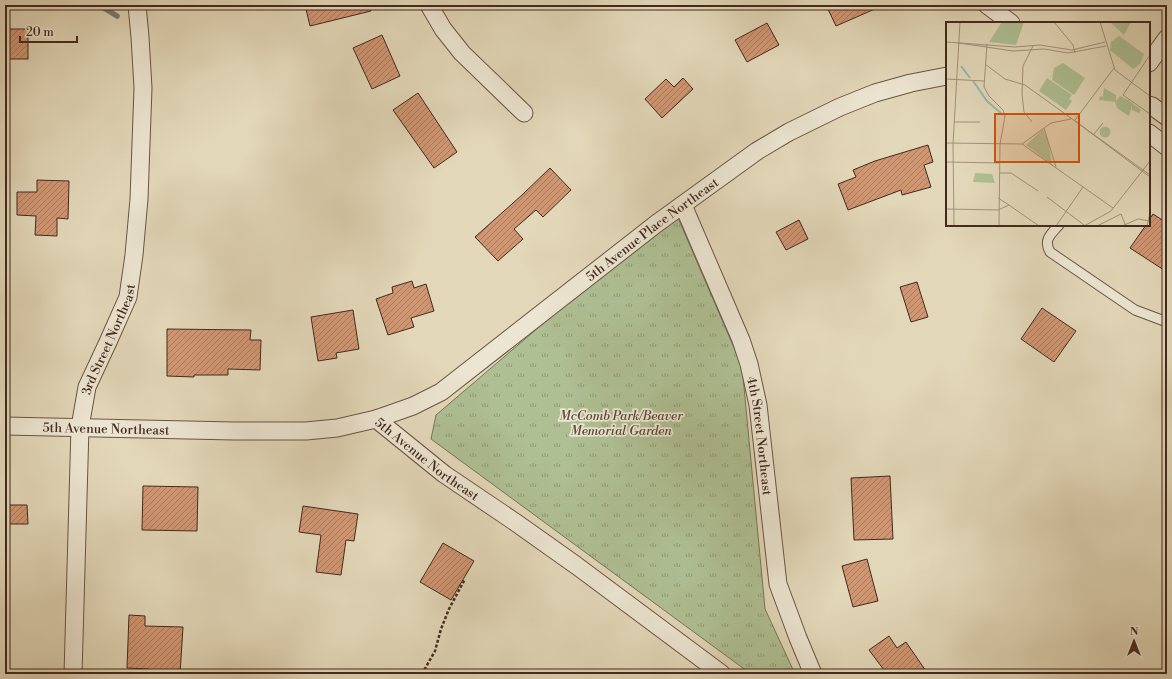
<svg xmlns="http://www.w3.org/2000/svg" width="1172" height="679" viewBox="0 0 1172 679" font-family="'Libre Bodoni',serif">
	<defs>
		<pattern id="park-tufts" width="24" height="20" patternUnits="userSpaceOnUse"><rect width="24" height="20" fill="#aebf93"/><path d="M3 7l-1-3M5 7V3M7 7l1-3M15 17l-1-3M17 17v-4M19 17l1-3" fill="none" stroke="#8f9b77"/></pattern>
		<pattern id="building-hatch" width="6" height="6" patternUnits="userSpaceOnUse"><rect width="6" height="6" fill="#d09672"/><path d="M-1 1l2-2M0 6l6-6M5 7l2-2" fill="none" stroke="#aa7a5d"/></pattern>
	</defs>
	<rect width="100%" height="100%" fill="#e2d7b8"/>
	<filter id="stains"><feTurbulence type="fractalNoise" baseFrequency=".005" numOctaves="4"/><feColorMatrix values="0 0 0 0 .2 0 0 0 0 .09 0 0 0 0 .02 0 0 0 .5 -.17"/></filter>
	<radialGradient id="worn" r=".72"><stop offset=".6" stop-color="#630" stop-opacity="0"/><stop offset="1" stop-color="#630" stop-opacity=".3"/></radialGradient>
	<polygon fill="url(#park-tufts)" stroke="#787459" points="675,211 742,366 765,609 795,674 751,674 431,439 436,415"/>
	<g fill="none" stroke-linecap="round" stroke-linejoin="round">
		<polyline stroke="#747f77" stroke-width="5.5" points="99,5 117,16"/>
	</g>
	<g fill="url(#building-hatch)" stroke="#42291f">
		<polygon points="305,5 370,5 371,11 310,26"/>
		<polygon points="826,5 884,5 836,26"/>
		<polygon points="767,23 779,45 747,62 735,40"/>
		<rect x="5" y="29" width="23" height="30"/>
		<polygon points="382,35 400,76 372,89 353,48"/>
		<polygon points="683,78 693,89 662,118 645,99 666,79 674,87"/>
		<polygon points="418,93 457,152 434,168 393,110"/>
		<polygon points="928,145 933,162 924,165 931,187 902,195 901,190 848,210 838,184 856,177 853,170 875,161"/>
		<polygon points="550,168 571,190 543,217 536,210 514,229 523,239 498,261 475,237 522,195"/>
		<polygon points="37,180 69,181 68,219 57,218 57,236 35,235 36,216 17,215 17,192 37,192"/>
		<polygon points="1153,214 1167,223 1167,272 1130,248 1146,225 1149,225 1149,220"/>
		<polygon points="799,220 808,239 786,250 776,232"/>
		<polygon points="412,281 414,288 426,284 434,311 411,318 414,327 388,335 376,299 393,293 392,287"/>
		<polygon points="917,282 928,317 911,322 900,287"/>
		<polygon points="1042,308 1076,331 1054,362 1021,339"/>
		<polygon points="353,310 359,349 336,353 337,358 318,361 311,317"/>
		<polygon points="167,329 251,330 250,340 261,340 260,370 228,369 228,375 194,375 194,377 167,376"/>
		<polygon points="890,476 893,539 854,540 851,478"/>
		<polygon points="143,486 198,487 197,531 142,530"/>
		<polygon points="5,505 27,505 28,524 5,524"/>
		<polygon points="303,506 358,514 354,541 346,540 341,575 316,572 321,535 299,532"/>
		<polygon points="443,543 474,561 451,600 420,582"/>
		<polygon points="867,559 878,601 853,607 842,566"/>
		<polygon points="129,615 145,616 145,626 183,627 180,674 149,674 149,669 127,668"/>
		<polygon points="889,636 897,648 906,642 928,674 887,674 869,650"/>
	</g>
	<g fill="none" stroke-linecap="round" stroke-linejoin="round">
		<g stroke="#6a5445" stroke-width="11">
			<path id="service" d="M1059 225C1051 234 1043 240 1050 252L1135 310 1167 322"/>
		</g>
		<g stroke="#6a5445" stroke-width="19">
			<g id="minor">
				<polyline points="429,5 443,29 462,53 524,113"/>
				<polyline points="987,5 1011,23"/>
				<polyline points="1149,63 1167,38"/>
				<polyline points="1149,105 1152,106 1167,117"/>
				<polyline points="1149,133 1167,147"/>
				<path id="s1" d="M683 205 741 340 749 364 758 405 778 584 798 638 813 674"/>
				<path id="s2" d="M376 419 413 406 441 392 656 224 757 151 789 132 840 107 875 93 911 83 947 76"/>
				<path id="s3" d="M5 426 234 431H306L337 428 376 419 444 474 515 522 577 566 722 674"/>
				<path id="s4" d="M73 674 80 427 87 387 108 342 128 297 134 255 139 199 143 88 140 37 137 5"/>
			</g>
		</g>
		<polyline stroke="#42291f" stroke-width="2.5" stroke-dasharray="3 2" stroke-linecap="butt" points="422,674 435,651 441,629 449,609 465,579"/>
		<use href="#service" stroke="#ece5d1" stroke-width="9"/>
		<use href="#minor" stroke="#ece5d1" stroke-width="17"/>
	</g>
	<g text-anchor="middle" stroke-width="3.5" stroke-linejoin="round" paint-order="stroke">
		<g font-size="13" fill="#42291f" stroke="#ece5d1">
			<text dy="5" stroke="none"><textPath href="#s2" startOffset="337">5th Avenue Place Northeast</textPath></text>
			<text dy="5" stroke="none"><textPath href="#s4" startOffset="340">3rd Street Northeast</textPath></text>
			<text dy="5" stroke="none"><textPath href="#s3" startOffset="101">5th Avenue Northeast</textPath></text>
			<text dy="5" stroke="none"><textPath href="#s1" startOffset="245">4th Street Northeast</textPath></text>
			<text dy="5" stroke="none"><textPath href="#s3" startOffset="437">5th Avenue Northeast</textPath></text>
		</g>
		<g font-size="13" font-style="italic" fill="#584736" stroke="#ece5d1">
			<text x="621" y="420">McComb Park/Beaver<tspan x="621" dy="15">Memorial Garden</tspan></text>
		</g>
	</g>
	<g transform="translate(946 22)">
		<rect width="204" height="204" fill="#e2d7b8"/>
		<path d="M158 66 170 73V79L174 74 182 78 186 84 183 94 171 86 169 80 153 78 154 74 157 75ZM153.5 110a5.5 5.5 0 1 1 11 0a5.5 5.5 0 1 1-11 0ZM29 151 46 152 49 161 27 160Z" fill="#aebf93"/>
		<path d="M182 78 195 88 193 91 186 88V84H182Z" fill="#aebf93"/>
		<path d="M56 0H78L70 23 43 20ZM101 56 126 73 123 77 126 79 120 88 93 69ZM97 107 102 118 106 143 80 123Z" fill="#aebf93"/>
		<path d="M164 0H185L178 13ZM173 14 198 32 194 42 187 47 164 28 165 20ZM117 41 139 56 128 73 106 58 108 46Z" fill="#aebf93"/>
		<path fill="none" stroke="#95b9b1" stroke-width="2" d="M15 44 24 56M27 59 41 79 57 93"/>
		<path fill="none" stroke="#a2917b" stroke-width="1" d="M108 0 127 23 129 31M154 0 169 48 204 74M0 20 69 25 94 23 126 28 159 20M13 21 67 29 98 27 122 31 160 24M41 22 38 65 43 74 57 88 59 94 54 122 53 204M204 33 177 73 204 92M39 42 59 57 79 63 204 153M0 57 38 59M129 98 168 46M129 99 204 155M8 100H34M86 100 78 90 76 72 77 44 87 24M98 106 110 145M148 112 157 101M0 121 76 122 167 186M76 122 105 101 125 97M0 140 54 141M54 151H65L92 169M101 175 138 203M52 176 63 183M0 187 52 188 63 183 93 204M8 204 7 122 14 0M110 204 137 165M138 204 165 189 204 139M151 204 175 192 179 202M176 204 192 197 204 199M201 204 204 191"/>
		<path fill="#cf520f" fill-opacity="0.15" stroke="#cf520f" stroke-width="2" d="M49 92H133V140H49Z"/>
		<rect width="204" height="204" fill="none" stroke="#42291f" stroke-width="2"/>
	</g>
	<rect width="1172" height="679" fill="none" stroke="#e2d7b8" stroke-width="20"/>
	<rect x="6" y="6" width="1160" height="667" fill="none" stroke="#42291f" stroke-width="2"/>
	<rect x="10" y="10" width="1152" height="659" fill="none" stroke="#42291f"/>
	<g transform="translate(1134 641)" stroke="#ece5d1" stroke-width="3" paint-order="stroke">
	<path d="M0-3L7 15L0 10L-7 15Z" fill="#42291f"/>
	<text y="-6" font-size="11" font-weight="bold" text-anchor="middle" fill="#42291f">N</text>
	</g>
	<path d="M20 36v6h57v-6" fill="none" stroke="#42291f" stroke-width="2"/>
	<text x="26" y="36" font-size="12" fill="#42291f" stroke="#ece5d1" stroke-width="3" paint-order="stroke">20 m</text>
	<rect width="100%" height="100%" filter="url(#stains)"/>
	<rect width="100%" height="100%" fill="url(#worn)"/>
</svg>
